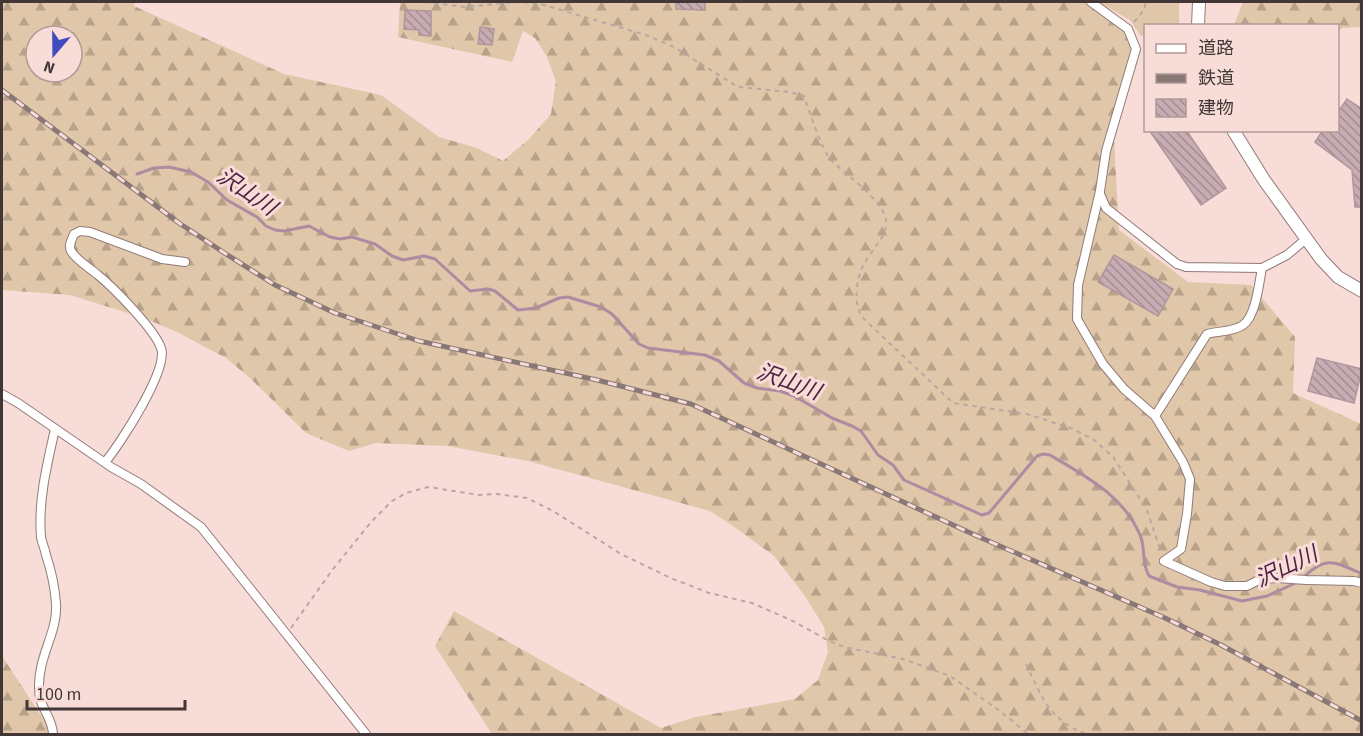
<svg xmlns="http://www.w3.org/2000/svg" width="1363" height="736" viewBox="0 0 1363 736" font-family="'Source Sans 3','Noto Sans JP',sans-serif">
	<defs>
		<pattern id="forest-firs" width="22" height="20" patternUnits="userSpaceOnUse" patternTransform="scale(1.5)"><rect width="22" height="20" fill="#e1c7a9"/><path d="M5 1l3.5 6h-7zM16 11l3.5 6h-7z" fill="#b8a28a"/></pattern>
		<pattern id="building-back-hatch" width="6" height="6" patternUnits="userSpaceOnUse" patternTransform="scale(1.5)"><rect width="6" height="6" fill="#c7adb3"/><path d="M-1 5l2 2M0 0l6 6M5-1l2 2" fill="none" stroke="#a38e92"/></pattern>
	</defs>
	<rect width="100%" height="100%" fill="#f7dcd8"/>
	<g fill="url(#forest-firs)" fill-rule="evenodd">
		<path d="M2 2H135L134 6 284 74 381 95 439 137 477 148 503 161 529 139 551 114 556 81 546 55 535 38 523 31 512 62 398 37 400 2H1083L1116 19 1134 46 1113 121 1119 230 1188 282 1251 285 1295 337 1293 393 1361 424V734H492L435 646 454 611 661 728 696 717 795 699 818 680 828 652 824 627 805 596 774 556 736 528 710 511 528 461 447 446 376 443 349 451 306 433 251 379 226 358 175 331 144 318 70 295 2 290ZM36 36H72V72H36Z"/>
		<polygon points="1243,2 1361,2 1361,27 1342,28 1338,32 1338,26 1234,25"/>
		<polygon points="2,656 40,714 59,734 2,734"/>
	</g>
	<polygon fill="#e1c7a9" points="1098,2 1179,2 1179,25 1146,26 1145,35 1141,36 1130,20"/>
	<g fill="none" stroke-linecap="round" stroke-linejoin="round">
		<g stroke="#af8ba1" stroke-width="3">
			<path d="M137 174 154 168 169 167 191 172 208 182 227 200 257 217 266 226 275 230 284 231 309 226 330 237 340 239 352 237 375 244 392 256 403 260 424 256 435 259 470 291 488 289 495 291 518 310 536 308 559 298 568 297 601 307 612 314 639 344 648 348 705 355 719 361 744 383 757 388 780 391 794 396 832 418 852 426 861 431 878 455 893 465 904 480 982 515 989 513 1037 456 1043 454 1050 455C1085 476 1123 495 1140 535 1146 548 1141 563 1149 576L1177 587 1200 590 1242 601 1267 596 1298 582"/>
			<path d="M1303 578C1326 555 1335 562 1362 574"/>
		</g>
	</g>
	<g fill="url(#building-back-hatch)" stroke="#b0969c" stroke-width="1.5">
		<polygon points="676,2 705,2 705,10 676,9"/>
		<polygon points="405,10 431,11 431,36 419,35 419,30 404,29"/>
		<polygon points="480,27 494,29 492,45 478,44"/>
		<polygon points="1347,99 1362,109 1362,207 1355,207 1352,170 1315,142 1323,130 1338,130 1338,112"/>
		<polygon points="1149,130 1186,130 1226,188 1201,205"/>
		<polygon points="1114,255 1173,289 1158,316 1098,282"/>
		<polygon points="1317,358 1362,369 1354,403 1308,391"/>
	</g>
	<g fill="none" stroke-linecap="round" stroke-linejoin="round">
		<g stroke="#927a77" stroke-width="10">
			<g id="street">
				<polyline points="1091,2 1128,29 1136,49 1106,151 1100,191 1078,285 1077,319 1103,364 1124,389 1155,416 1183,462 1190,479 1187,514 1181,549 1164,561"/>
				<polyline points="1100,194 1106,208 1177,264 1186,267 1262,268 1287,255 1306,239"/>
				<polyline points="2,394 18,403 111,467 141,484 201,527 366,734"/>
				<path d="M1155 416 1207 334C1218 331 1233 332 1243 325 1256 316 1259 283 1262 268"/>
				<path d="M106 461C120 444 169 369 161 348 155 330 114 288 98 275 90 268 76 260 71 251 68 245 72 239 74 234L80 231 90 232 162 259 185 262"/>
				<polyline points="1164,561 1211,582 1225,586 1247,586 1261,579 1277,578 1306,580 1354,581 1362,583"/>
				<path d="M53 734C52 715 39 709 39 688 38 656 58 632 56 604 55 588 51 570 46 555 45 549 42 543 41 537 38 500 47 465 55 429"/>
			</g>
		</g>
		<g stroke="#927a77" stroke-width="14">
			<g id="secondary">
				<polyline points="1198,26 1199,2"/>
				<polyline points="1233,130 1264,180 1321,259 1338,277 1362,291"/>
			</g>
		</g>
		<g stroke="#bba6a3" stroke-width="2" stroke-dasharray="4.5 4.5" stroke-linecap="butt">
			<path d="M425 2 465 7 515 2 537 3 646 35 674 47 738 87 790 92 804 96C809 110 822 151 831 160 844 173 883 200 886 220 888 236 871 250 864 264 856 280 853 302 862 317L953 403 1027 414 1073 429 1094 440 1114 458 1147 510 1161 552"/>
			<polyline points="1134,22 1144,10 1146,2"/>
			<polyline points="291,628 333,569 372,521 392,501 406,493 428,487 479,495 497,494 527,498 553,511 621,554 673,579 709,593 752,603 793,621 829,641 844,647 903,659 950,676 1000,711 1028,734"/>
			<path d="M1026 664C1042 697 1049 720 1086 734"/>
		</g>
		<use href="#street" stroke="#fff" stroke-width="8"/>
		<use href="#secondary" stroke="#fff" stroke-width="12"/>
		<g stroke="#897876" stroke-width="5">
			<polyline id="rail" points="2,90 179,223 226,254 275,285 335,313 419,341 597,380 691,404 977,536 1165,618 1221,645 1362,721"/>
		</g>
		<use href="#rail" stroke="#f7dcd8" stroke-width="3" stroke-dasharray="9" stroke-linecap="butt"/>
	</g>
	<g text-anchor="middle" stroke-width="6" stroke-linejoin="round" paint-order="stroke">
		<g font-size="22" font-style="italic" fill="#502141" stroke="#f7dcd8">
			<text transform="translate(247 191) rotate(34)" y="8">沢山川</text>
			<text transform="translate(789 381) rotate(20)" y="8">沢山川</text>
			<text transform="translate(1286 566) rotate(-25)" y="8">沢山川</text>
		</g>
	</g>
	<rect width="1363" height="736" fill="none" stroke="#423736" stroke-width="6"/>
	<rect x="1144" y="24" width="195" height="108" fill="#f7dcd8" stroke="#af9a97" stroke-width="1.5"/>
	<rect x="1156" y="44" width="30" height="9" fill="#ffffff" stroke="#af9a97" stroke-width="1.5"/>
	<text x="1198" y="54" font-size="18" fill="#423736">道路</text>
	<rect x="1156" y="74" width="30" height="9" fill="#897876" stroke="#af9a97" stroke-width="1.5"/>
	<text x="1198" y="84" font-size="18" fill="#423736">鉄道</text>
	<rect x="1156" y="99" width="30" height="18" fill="url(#building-back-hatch)" stroke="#af9a97" stroke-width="1.5"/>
	<text x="1198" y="114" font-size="18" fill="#423736">建物</text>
	<g transform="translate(54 54) rotate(200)"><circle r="28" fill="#f7dcd8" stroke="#af9a97" stroke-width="1.5"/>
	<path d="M0-4.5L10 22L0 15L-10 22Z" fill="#414abe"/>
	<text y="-9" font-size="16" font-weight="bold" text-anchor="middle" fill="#423736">N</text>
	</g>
	<path d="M27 700v9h158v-9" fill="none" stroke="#423736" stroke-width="3"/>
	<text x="36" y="700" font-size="18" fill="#423736" stroke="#f7dcd8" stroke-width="4.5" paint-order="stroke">100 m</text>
</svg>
